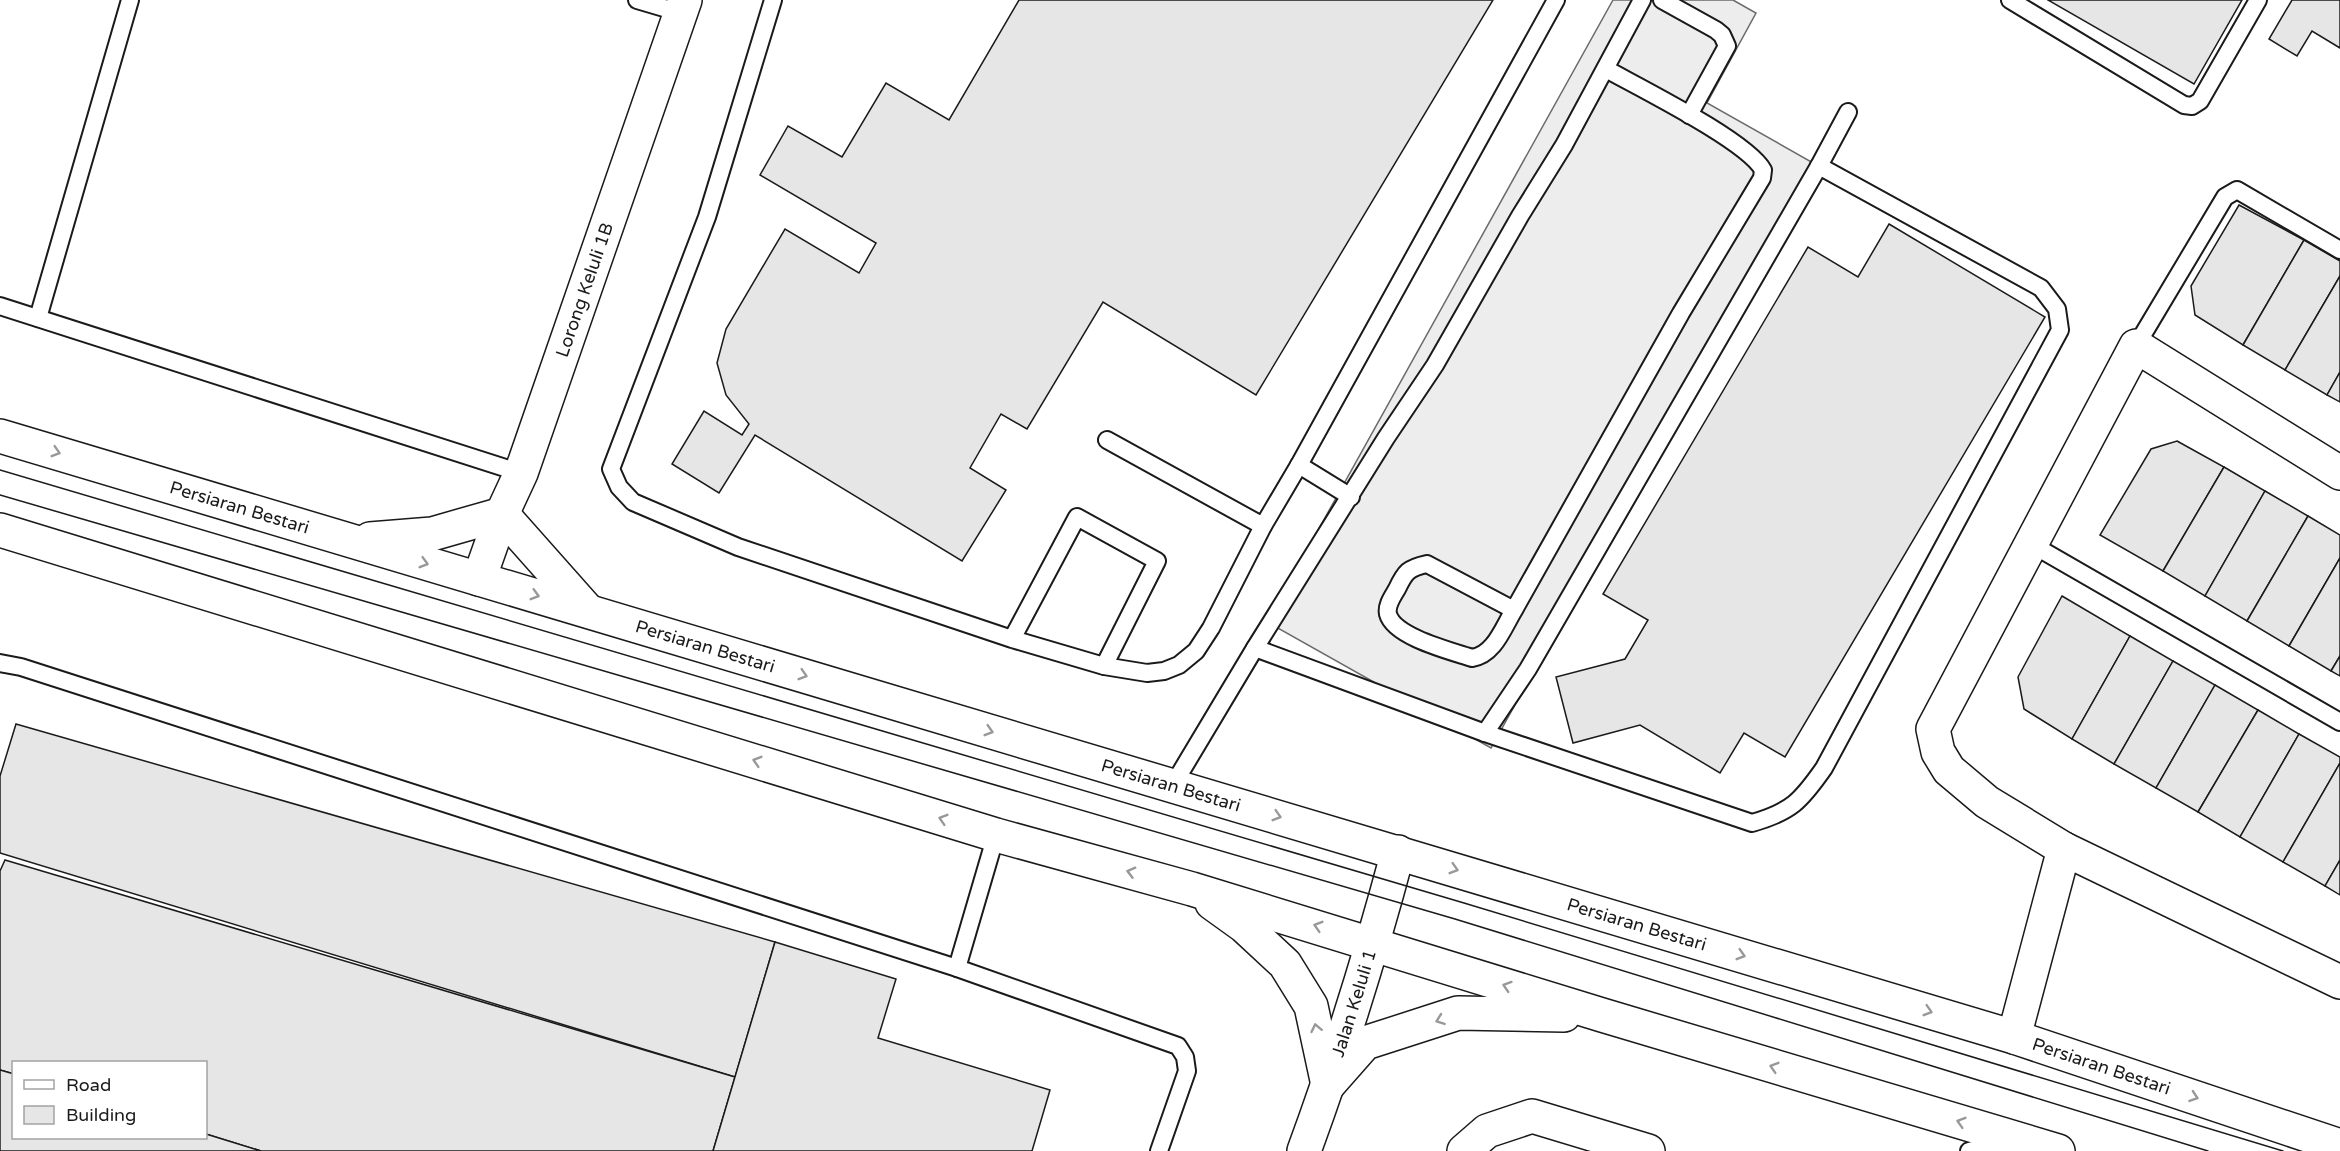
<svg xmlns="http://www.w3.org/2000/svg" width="2340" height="1151" viewBox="0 0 2340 1151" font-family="'Varela Round',sans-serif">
	<rect width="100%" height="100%" fill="#fff"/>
	<polygon fill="#ededed" stroke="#6a6a6a" stroke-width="1.5" points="1613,0 1733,0 1756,13 1707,103 1815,164 1491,748 1267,622"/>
	<g fill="#e6e6e6" stroke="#1a1a1a" stroke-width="1.5">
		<polygon points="1019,0 1493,0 1256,395 1103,302 1027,429 1001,414 970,468 1006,490 962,561 755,435 719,493 672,464 704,411 742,435 749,424 726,395 717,363 726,329 785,229 859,273 876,243 760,175 788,126 842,157 886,83 949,120"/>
		<polygon points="2048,0 2242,0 2194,84"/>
		<polygon points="2292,0 2340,0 2340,48 2312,31 2297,56 2269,39"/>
		<polygon points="2239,205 2304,240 2243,345 2195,315 2191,286"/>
		<polygon points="1889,224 2045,317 1785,757 1744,733 1720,773 1640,725 1573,743 1556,677 1625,659 1648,620 1603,594 1808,247 1858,277"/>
		<polygon points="2304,240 2340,261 2340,276 2285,370 2243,345"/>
		<polygon points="2340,276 2340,372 2327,395 2285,370"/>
		<polygon points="2340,372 2340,402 2327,395"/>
		<polygon points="2177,441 2224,467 2163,571 2100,535 2151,449"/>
		<polygon points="2224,467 2265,491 2205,596 2163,571"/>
		<polygon points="2265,491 2308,516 2247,621 2205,596"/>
		<polygon points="2308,516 2340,535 2340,558 2289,646 2247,621"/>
		<polygon points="2340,558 2340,656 2331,671 2289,646"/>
		<polygon points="2062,596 2130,636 2072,739 2024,709 2018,677"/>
		<polygon points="2130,636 2173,661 2114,764 2072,739"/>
		<polygon points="2340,656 2340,676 2331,671"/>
		<polygon points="2173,661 2215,685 2156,788 2114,764"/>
		<polygon points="2215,685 2258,710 2198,812 2156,788"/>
		<polygon points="2258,710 2299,734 2240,837 2198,812"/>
		<polygon points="16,724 775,942 735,1077 0,853 0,776"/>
		<polygon points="2299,734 2340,757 2340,763 2283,862 2240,837"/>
		<polygon points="2340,763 2340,860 2325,886 2283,862"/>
		<polygon points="5,860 735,1077 713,1151 261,1151 206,1134 206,1062 14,1062 14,1074 0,1070 0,871"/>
		<polygon points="2340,860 2340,895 2325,886"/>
		<polygon points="775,942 896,979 878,1038 1050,1090 1032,1151 713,1151"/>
		<polygon points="0,1070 14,1074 14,1138 206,1138 206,1134 261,1151 0,1151"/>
	</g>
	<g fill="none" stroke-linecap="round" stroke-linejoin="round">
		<g stroke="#1a1a1a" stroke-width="20">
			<g id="service">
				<polyline points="637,0 681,13"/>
				<polyline points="773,0 707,217 611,469 619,487 633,502 738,547 1012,639 1104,666 1157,561 1077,517 1012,639"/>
				<polyline points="1662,0 1716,30 1722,35 1727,46 1689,115"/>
				<polyline points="2010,0 2184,105 2192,106 2200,101 2258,0"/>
				<polyline points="0,306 521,473"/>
				<polyline points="38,318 130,0"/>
				<polyline points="2136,346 2225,197 2237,190 2340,250"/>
				<polyline points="1107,440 1263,526 1299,465 1556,0"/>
				<polyline points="1299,465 1351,497"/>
				<polyline points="2031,544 2340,722"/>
				<path d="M1514 610 1427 564C1408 568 1405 572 1397 589 1393 596 1386 605 1388 614 1394 637 1451 651 1472 658 1494 655 1503 628 1514 610L1681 313 1762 178 1763 170C1747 141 1640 88 1606 69"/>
				<path d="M1255 648 1485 733 1752 823C1791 812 1801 801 1824 768L2060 330 2057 309 2041 288 1819 166 1848 112"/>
				<polyline points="0,663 21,667 957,968"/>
				<polyline points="1104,666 1147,673 1164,671 1179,665 1196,651 1211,628 1263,526"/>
				<polyline points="1485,733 1528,669 1819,166"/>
				<polyline points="1173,785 1255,648 1386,438 1435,365 1520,216 1564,145 1642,0"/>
				<polyline points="996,835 957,968 1178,1046 1185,1057 1187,1071 1159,1151"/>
				<polyline points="1969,1151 1989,1146 2009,1146"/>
			</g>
		</g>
		<g stroke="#1a1a1a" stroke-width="36">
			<g id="minor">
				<polyline points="2340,473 2136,346 1933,729 1938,752 1949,770 1987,802 2064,849 2340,982"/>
				<path id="s1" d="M479 579 502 514 521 473 685 0"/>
				<polyline points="2014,1037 2064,849"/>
				<path id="s2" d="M1304 1151C1340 1053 1371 953 1398 852"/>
				<polyline points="1464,1151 1487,1131 1532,1116 1648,1151"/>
			</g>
		</g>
		<g stroke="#1a1a1a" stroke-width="36">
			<g id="primary">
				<path id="s3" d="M0 436 2014 1037 2340 1146"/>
				<polyline points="0,530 996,835 1192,889 1602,1015 2058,1151"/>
				<polyline points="370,539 432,534 502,514 588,611"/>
				<polyline points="1212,903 1244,926 1285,964 1311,1006 1328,1085"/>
				<polyline points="1328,1085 1365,1043 1458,1013 1564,1015"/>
			</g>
		</g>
		<use href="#service" stroke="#fff" stroke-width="16"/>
		<use href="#minor" stroke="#fff" stroke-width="33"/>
		<use href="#primary" stroke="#fff" stroke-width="33"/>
		<g stroke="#1a1a1a" stroke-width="1.5">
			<polyline points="0,470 1464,903 2283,1151"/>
			<polyline points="0,495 1455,919 2208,1151"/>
		</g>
	</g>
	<defs><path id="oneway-chevron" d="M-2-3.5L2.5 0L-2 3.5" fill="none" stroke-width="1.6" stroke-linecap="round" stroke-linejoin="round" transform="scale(1.5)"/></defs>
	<g stroke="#989898">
		<use href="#oneway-chevron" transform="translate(56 452) rotate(17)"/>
		<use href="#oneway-chevron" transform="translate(424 563) rotate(16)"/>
		<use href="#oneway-chevron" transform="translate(535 595) rotate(16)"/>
		<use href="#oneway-chevron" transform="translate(803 675) rotate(17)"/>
		<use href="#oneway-chevron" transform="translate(989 731) rotate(17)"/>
		<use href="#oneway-chevron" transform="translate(757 761) rotate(-163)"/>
		<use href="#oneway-chevron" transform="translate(1277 816) rotate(17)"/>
		<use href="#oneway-chevron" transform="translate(943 819) rotate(-163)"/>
		<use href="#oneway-chevron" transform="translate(1454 869) rotate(17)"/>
		<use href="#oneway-chevron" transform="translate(1131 872) rotate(-165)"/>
		<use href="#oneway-chevron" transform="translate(1318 926) rotate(-163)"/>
		<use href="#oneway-chevron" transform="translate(1741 955) rotate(17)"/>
		<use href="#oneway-chevron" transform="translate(1507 986) rotate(-162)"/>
		<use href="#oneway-chevron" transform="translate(1928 1011) rotate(17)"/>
		<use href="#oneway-chevron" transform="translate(1440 1020) rotate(160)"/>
		<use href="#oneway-chevron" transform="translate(1316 1028) rotate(-102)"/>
		<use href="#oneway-chevron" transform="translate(1774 1067) rotate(-163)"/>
		<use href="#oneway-chevron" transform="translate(2194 1097) rotate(19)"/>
		<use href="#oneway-chevron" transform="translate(1961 1122) rotate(-163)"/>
	</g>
	<g text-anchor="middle" stroke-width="4.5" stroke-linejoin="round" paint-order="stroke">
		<g font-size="18" fill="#1a1a1a" stroke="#fff">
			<text dy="6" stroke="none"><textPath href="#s1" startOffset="308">Lorong Keluli 1B</textPath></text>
			<text dy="6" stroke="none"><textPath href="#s3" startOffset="250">Persiaran Bestari</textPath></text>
			<text dy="6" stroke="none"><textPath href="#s3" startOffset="736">Persiaran Bestari</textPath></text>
			<text dy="6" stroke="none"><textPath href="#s3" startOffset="1222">Persiaran Bestari</textPath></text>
			<text dy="6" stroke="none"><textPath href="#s3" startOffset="1708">Persiaran Bestari</textPath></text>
			<text dy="6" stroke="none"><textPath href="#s2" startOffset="156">Jalan Keluli 1</textPath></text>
			<text dy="6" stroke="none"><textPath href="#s3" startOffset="2194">Persiaran Bestari</textPath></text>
		</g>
	</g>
	<rect x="12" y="1061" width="195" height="78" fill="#ffffff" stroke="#a3a3a3" stroke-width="1.5"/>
	<rect x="24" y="1080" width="30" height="9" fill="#ffffff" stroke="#a3a3a3" stroke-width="1.5"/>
	<text x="66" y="1091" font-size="18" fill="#1a1a1a">Road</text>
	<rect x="24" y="1106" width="30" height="18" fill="#e6e6e6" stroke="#a3a3a3" stroke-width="1.5"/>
	<text x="66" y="1121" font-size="18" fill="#1a1a1a">Building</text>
</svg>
